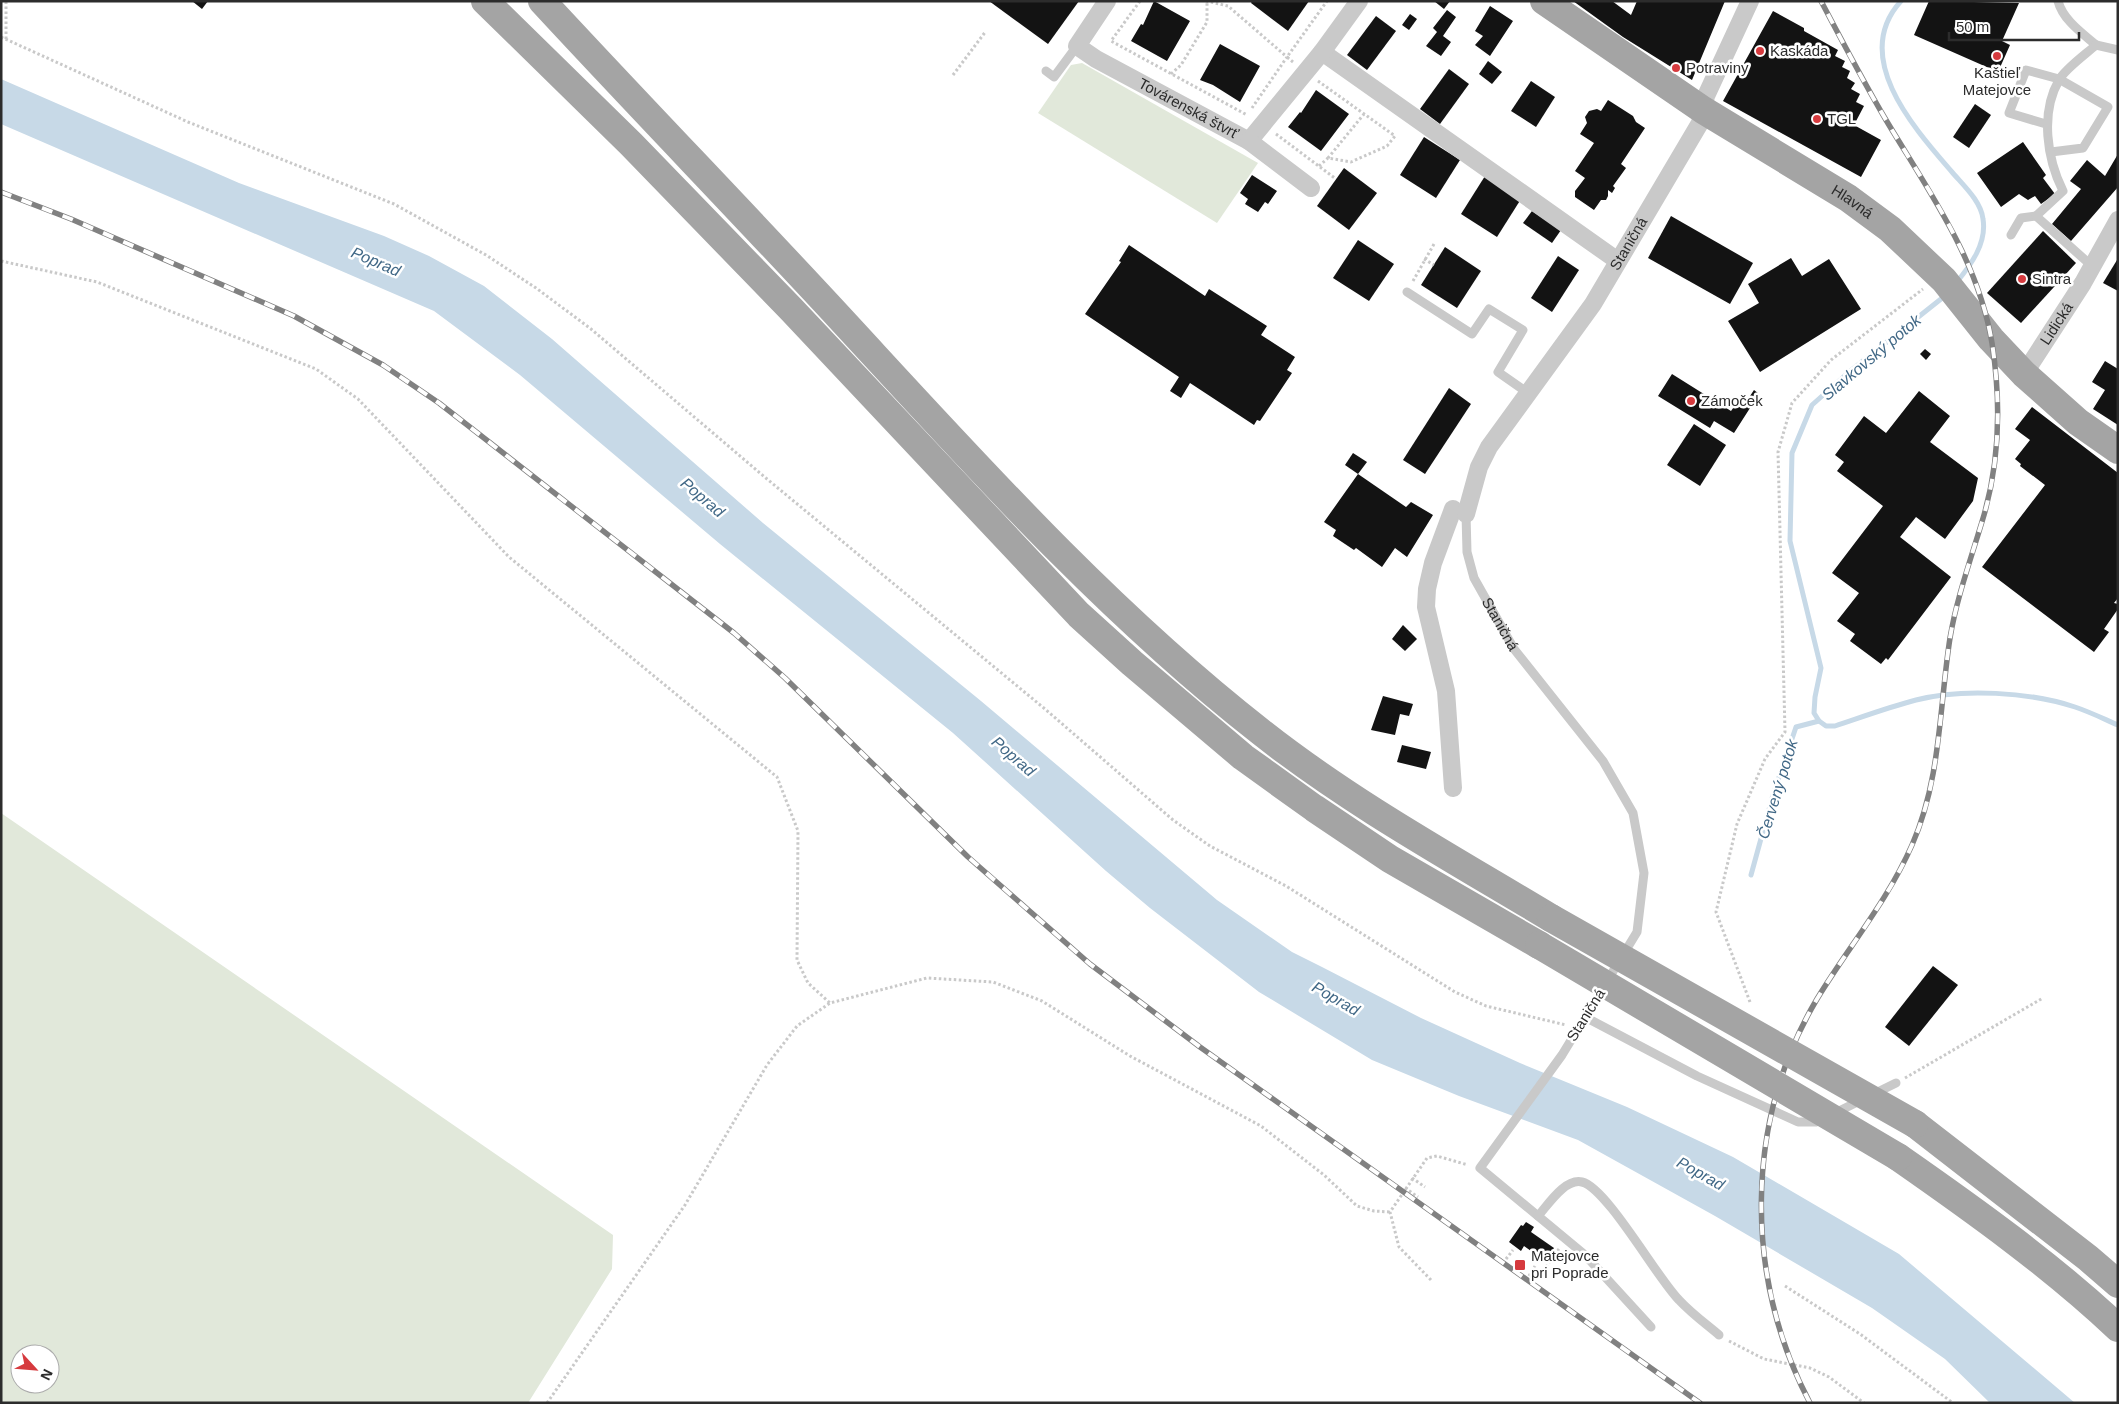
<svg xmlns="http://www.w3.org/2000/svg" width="2119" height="1404" viewBox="0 0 2119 1404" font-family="Arial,sans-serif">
	<rect width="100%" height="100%" fill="#fff"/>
	<g fill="#e1e8da" fill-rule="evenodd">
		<polygon points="1082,63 1258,163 1217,223 1038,113 1071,65"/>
		<path d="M1 813 613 1235 612 1269 528 1403H1ZM20 1354H50V1384H20Z"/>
	</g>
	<polygon fill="#c7d9e7" points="1,79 239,183 384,236 429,256 484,286 552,339 763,523 981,701 1217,900 1292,952 1322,967 1421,1018 1520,1063 1627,1107 1733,1157 1899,1254 2075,1403 1990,1403 1945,1359 1872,1308 1715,1216 1578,1140 1459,1096 1372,1060 1259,992 1150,908 1106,871 953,733 720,544 520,375 434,311 1,124"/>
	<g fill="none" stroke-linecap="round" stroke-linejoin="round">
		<g stroke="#c7d9e7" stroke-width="5">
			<path d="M1901 1C1850 57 1914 128 1952 172 1963 185 1981 201 1983 219 1987 243 1971 265 1956 283"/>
			<path d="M1946 295 1849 372 1812 405 1792 453 1790 541 1821 668 1815 697 1814 713 1819 721 1826 726H1835C1862 717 1889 707 1916 700 1962 688 2030 692 2075 707 2090 712 2104 719 2118 725"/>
			<polyline points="1751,875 1773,795 1796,727 1819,721"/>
		</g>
	</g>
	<g fill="#131313">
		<polygon points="192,1 208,1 202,9"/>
		<polygon points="989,1 1079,1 1048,44"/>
		<polygon points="1154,1 1190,21 1167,61 1131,41 1141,24 1143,25"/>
		<polygon points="1252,1 1309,1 1288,31 1251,3"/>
		<polygon points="1434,1 1450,1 1444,9"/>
		<polygon points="1573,1 1612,1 1631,15 1637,1 1725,1 1692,80 1623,37"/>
		<polygon points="1929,1 2019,3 2002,41 2010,45 1998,72 1914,35"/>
		<polygon points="1490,6 1513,21 1490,56 1475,45 1483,36 1475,31"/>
		<polygon points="1447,10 1456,17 1443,36 1451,42 1441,56 1426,46 1437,32 1433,28"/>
		<polygon points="1773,11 1804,28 1804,31 1838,50 1835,56 1845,61 1842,67 1850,71 1847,78 1855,83 1851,89 1860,94 1856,102 1864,106 1854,125 1881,140 1861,177 1723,101"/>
		<polygon points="1410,14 1417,19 1409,30 1402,25"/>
		<polygon points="1376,16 1396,31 1367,70 1347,55"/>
		<polygon points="1220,44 1260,66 1240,102 1213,85 1200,80"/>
		<polygon points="1488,61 1502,72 1492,84 1479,74"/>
		<polygon points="1449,69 1469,84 1440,124 1420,109"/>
		<polygon points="1531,81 1555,97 1536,127 1511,111"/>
		<polygon points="1316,90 1349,114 1321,151 1288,127 1300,112 1301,113"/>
		<polygon points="1608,100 1633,116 1636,122 1645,128 1621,164 1626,168 1613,186 1615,188 1612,193 1608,190 1608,196 1606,200 1601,200 1594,210 1575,197 1575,191 1585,178 1575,171 1594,143 1580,134 1587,123 1585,117 1589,111 1597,109 1601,111"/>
		<polygon points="1975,104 1991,115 1969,148 1953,137"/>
		<polygon points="1424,137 1460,160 1436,198 1400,175"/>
		<polygon points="2023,142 2046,175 2043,178 2055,194 2041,204 2035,196 2028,200 2019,194 2001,207 1977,173"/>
		<polygon points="2118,154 2118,187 2071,241 2052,224 2081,189 2070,181 2087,160 2105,176"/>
		<polygon points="1344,168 1377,193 1349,230 1317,206"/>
		<polygon points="1252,175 1277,191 1268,204 1265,202 1258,212 1245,204 1248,199 1240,193"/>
		<polygon points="1485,176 1521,199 1497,237 1461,214"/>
		<polygon points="1532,211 1561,230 1552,243 1523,223"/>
		<polygon points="1671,216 1753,263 1730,304 1648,258"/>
		<polygon points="2043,231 2076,263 2021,323 1987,293"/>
		<polygon points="1358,240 1394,264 1369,301 1333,278"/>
		<polygon points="1129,245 1205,296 1209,289 1267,326 1261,335 1295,357 1287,370 1292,373 1260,421 1257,420 1254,425 1190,383 1181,398 1170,391 1179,377 1085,314 1121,262 1119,261"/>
		<polygon points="1445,247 1481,271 1457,308 1421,285"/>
		<polygon points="1558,256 1579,270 1552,312 1531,298"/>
		<polygon points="1791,258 1802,276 1829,259 1861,309 1760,372 1728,321 1759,303 1748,284"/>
		<polygon points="2117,260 2118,261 2118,291 2103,283"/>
		<polygon points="1925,349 1931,354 1926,360 1920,354"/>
		<polygon points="2105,361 2118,369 2118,425 2093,409 2105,390 2092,382"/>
		<polygon points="1672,374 1731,411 1736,404 1742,408 1754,390 1759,394 1734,433 1714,421 1710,428 1658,396"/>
		<polygon points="1449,388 1471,404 1425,474 1403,460"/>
		<polygon points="1919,391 1950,416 1930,442 1978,478 1973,501 1945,539 1916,517 1900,537 1951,577 1888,660 1886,658 1881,664 1850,641 1855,634 1837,621 1859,593 1832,573 1883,506 1837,471 1844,462 1835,455 1864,416 1886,433"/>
		<polygon points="2032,407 2118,473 2118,598 2114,603 2118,604 2118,609 2104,629 2109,632 2094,652 1982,567 2045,485 2020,466 2021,464 2015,459 2030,440 2015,429"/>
		<polygon points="1694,424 1726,445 1700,486 1667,465"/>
		<polygon points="1353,453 1367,462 1358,474 1345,465"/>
		<polygon points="1358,474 1406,507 1411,502 1433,515 1407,557 1395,548 1382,567 1356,548 1354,550 1333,536 1336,530 1324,522"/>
		<polygon points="1403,625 1417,639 1405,651 1392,639"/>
		<polygon points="1383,696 1413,704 1409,716 1400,714 1395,735 1371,730"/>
		<polygon points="1402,745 1431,752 1426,769 1397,762"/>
		<polygon points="1933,966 1958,985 1909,1046 1885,1027"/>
		<polygon points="1526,1222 1534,1227 1531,1232 1554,1248 1545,1261 1524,1246 1521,1251 1509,1242 1521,1225 1523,1226"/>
	</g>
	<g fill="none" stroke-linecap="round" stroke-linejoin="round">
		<g stroke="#c9c9c9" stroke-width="3" stroke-dasharray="2.5 2.5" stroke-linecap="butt">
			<polyline points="1140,1 1111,41 1247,115"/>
			<polyline points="1206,1 1228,6 1287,57 1252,108"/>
			<polyline points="1,37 188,122 394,204 486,255 536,288 591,329 767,479 1045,709 1173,820 1210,846 1286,886 1455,992 1486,1006 1566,1025"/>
			<polyline points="6,39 6,1"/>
			<polyline points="1293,62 1287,57 1327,1"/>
			<polyline points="1171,74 1181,65 1207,22 1207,2"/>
			<polyline points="953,75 986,31"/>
			<polyline points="1318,81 1395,136 1387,146 1351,162 1328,158 1364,114"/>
			<polyline points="1276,134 1336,179"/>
			<polyline points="1319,166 1328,158"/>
			<polyline points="1424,259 1434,265"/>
			<polyline points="1,261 97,282 316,369 358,399 509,557 777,777 798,831 797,960 808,983 830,1003"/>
			<polyline points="1413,281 1434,244"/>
			<polyline points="1750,1002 1716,912 1737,824 1765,759 1785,732 1778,452 1792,403 1831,360 1923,289"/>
			<polyline points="1905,1078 2043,998"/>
			<polyline points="1412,1178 1425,1187"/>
			<polyline points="1405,1188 1418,1197"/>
			<polyline points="1506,1259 1513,1250"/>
			<polyline points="1543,1271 1559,1249"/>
			<polyline points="1529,1276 1535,1266"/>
			<polyline points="1431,1280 1399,1247 1390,1212 1427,1158 1437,1156 1468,1165"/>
			<polyline points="1785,1286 1860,1334 1953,1403"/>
			<polyline points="1729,1341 1764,1359 1810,1368 1829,1377 1864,1403"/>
			<polyline points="547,1403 685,1205 767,1065 797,1026 830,1003 927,978 993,982 1042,1001 1130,1056 1261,1126 1324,1175 1357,1206 1374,1211 1390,1212"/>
		</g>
		<g stroke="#c9c9c9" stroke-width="9">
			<path d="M2058 1C2063 20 2082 33 2096 45"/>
			<polyline points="1046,71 1054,77 1077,46"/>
			<polyline points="2046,124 2009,113 2026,70 2059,79 2108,107 2083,148 2051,152"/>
			<polyline points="2011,235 2021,218 2036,216"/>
			<path d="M2093 267 2036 216 2063 191C2047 159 2040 113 2059 80 2065 69 2086 54 2096 45L2118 50"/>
			<polyline points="1407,292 1472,334 1489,309 1523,330 1498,372 1528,393"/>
			<path id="s1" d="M1466 514 1467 552 1474 578 1514 649 1603 761 1633 813 1644 873 1637 932 1562 1055 1480 1168 1585 1255 1651 1327"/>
			<polyline points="1585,1017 1697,1076 1798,1122 1816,1122 1822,1120"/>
			<polyline points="1833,1114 1896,1083"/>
			<path d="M1538 1216C1548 1205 1565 1178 1582 1182 1607 1188 1657 1278 1679 1300 1691 1313 1706 1324 1719 1335"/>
		</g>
		<g stroke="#c9c9c9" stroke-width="18">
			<path id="s2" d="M1107 1 1077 46 1096 59 1249 141 1322 52 1618 261"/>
			<polyline points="1322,52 1359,1"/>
			<polyline points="1249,141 1311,188"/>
			<path id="s3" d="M2024 374 2083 283 2118 220"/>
			<polyline points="1453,509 1433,563 1427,589 1426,607 1446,691 1453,788"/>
			<path id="s4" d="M1466 514 1479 467 1489 447 1593 304 1700 123 1706 96 1750 1"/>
		</g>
		<g stroke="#a4a4a4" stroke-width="28">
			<polyline points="485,1 631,144 791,309 1079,615 1132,663 1243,757 1314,808 1390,859 1539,945"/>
			<path d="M542 1C640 107 741 211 839 317 973 462 1105 610 1261 732 1351 803 1453 859 1551 918"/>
			<path id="s5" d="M1544 1 1703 110 1848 198 1890 229 1944 280 1991 339 2024 374 2078 422 2118 450"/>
			<polyline points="1915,1124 2088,1258 2118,1284"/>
			<path d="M1898 1157C1974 1210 2051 1265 2118 1328"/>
		</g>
		<g stroke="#818181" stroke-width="5.5">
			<g id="rail">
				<polyline points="1,192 71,219 294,316 383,365 439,403 734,633 785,678 968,857 1090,964 1200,1047 1700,1403"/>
				<path d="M1810 1403C1744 1277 1744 1122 1817 999 1849 946 1887 902 1912 845 1941 779 1939 709 1950 638 1957 596 1972 556 1984 515 2000 459 2001 401 1992 343 1978 259 1929 192 1886 120 1863 81 1842 41 1821 1"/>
			</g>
		</g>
		<use href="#rail" stroke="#fff" stroke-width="4" stroke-dasharray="11" stroke-linecap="butt"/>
		<g stroke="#a4a4a4" stroke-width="28">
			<polyline points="1551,918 1915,1124"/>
			<polyline points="1539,945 1898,1157"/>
		</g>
	</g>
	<g fill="#d63a3e" stroke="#fff" stroke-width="2">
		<circle cx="1760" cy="51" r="5"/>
		<circle cx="1997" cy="56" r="5"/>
		<circle cx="1676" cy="68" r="5"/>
		<circle cx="1817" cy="119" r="5"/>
		<circle cx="2022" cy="279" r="5"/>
		<circle cx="1691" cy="401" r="5"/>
		<rect x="1514" y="1259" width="12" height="12" rx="2.5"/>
	</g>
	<g text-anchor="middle" stroke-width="5" stroke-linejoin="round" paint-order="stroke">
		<g font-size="15" fill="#2c2c2c" stroke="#fff" text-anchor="start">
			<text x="1770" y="56">Kaskáda</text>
			<text x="1686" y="73">Potraviny</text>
			<text x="1997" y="78" text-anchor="middle">Kaštieľ<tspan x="1997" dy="17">Matejovce</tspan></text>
			<text x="1827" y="124">TGL</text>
			<text x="2032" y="284">Sintra</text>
			<text x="1701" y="406">Zámoček</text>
			<text x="1531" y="1261">Matejovce<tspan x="1531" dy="17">pri Poprade</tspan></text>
		</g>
		<g font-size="15" fill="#2c2c2c" stroke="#fff">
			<text dy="5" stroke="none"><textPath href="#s2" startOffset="182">Továrenská štvrť</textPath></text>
			<text dy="5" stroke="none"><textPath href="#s5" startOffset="368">Hlavná</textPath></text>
			<text dy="5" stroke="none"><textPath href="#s4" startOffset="318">Staničná</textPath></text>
			<text dy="5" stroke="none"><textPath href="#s3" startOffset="60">Lidická</textPath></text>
			<text dy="5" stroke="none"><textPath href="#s1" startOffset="118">Staničná</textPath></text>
			<text transform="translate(1586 1015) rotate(-58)" y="5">Staničná</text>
		</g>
		<g font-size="16" font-style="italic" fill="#416886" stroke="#fff">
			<text transform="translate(376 261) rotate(23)" y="6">Poprad</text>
			<text transform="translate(1871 357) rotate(-40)" y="6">Slavkovský potok</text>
			<text transform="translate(703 497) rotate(40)" y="6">Poprad</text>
			<text transform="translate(1014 756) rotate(41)" y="6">Poprad</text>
			<text transform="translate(1777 789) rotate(-73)" y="6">Červený potok</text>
			<text transform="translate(1336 998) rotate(30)" y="6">Poprad</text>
			<text transform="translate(1701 1173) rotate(29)" y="6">Poprad</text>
		</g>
	</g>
	<rect width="2119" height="1404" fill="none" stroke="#2c2c2c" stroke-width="5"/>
	<g transform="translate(35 1369) rotate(116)"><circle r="24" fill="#ffffff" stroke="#ababab"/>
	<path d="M0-4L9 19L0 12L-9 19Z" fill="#d63a3e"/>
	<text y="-8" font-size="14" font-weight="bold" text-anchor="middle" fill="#2c2c2c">N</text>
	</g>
	<path d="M1949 32v8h130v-8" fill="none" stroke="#2c2c2c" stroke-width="2.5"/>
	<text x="1956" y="32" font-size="15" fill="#2c2c2c" stroke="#ffffff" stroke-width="4" paint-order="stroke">50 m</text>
</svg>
